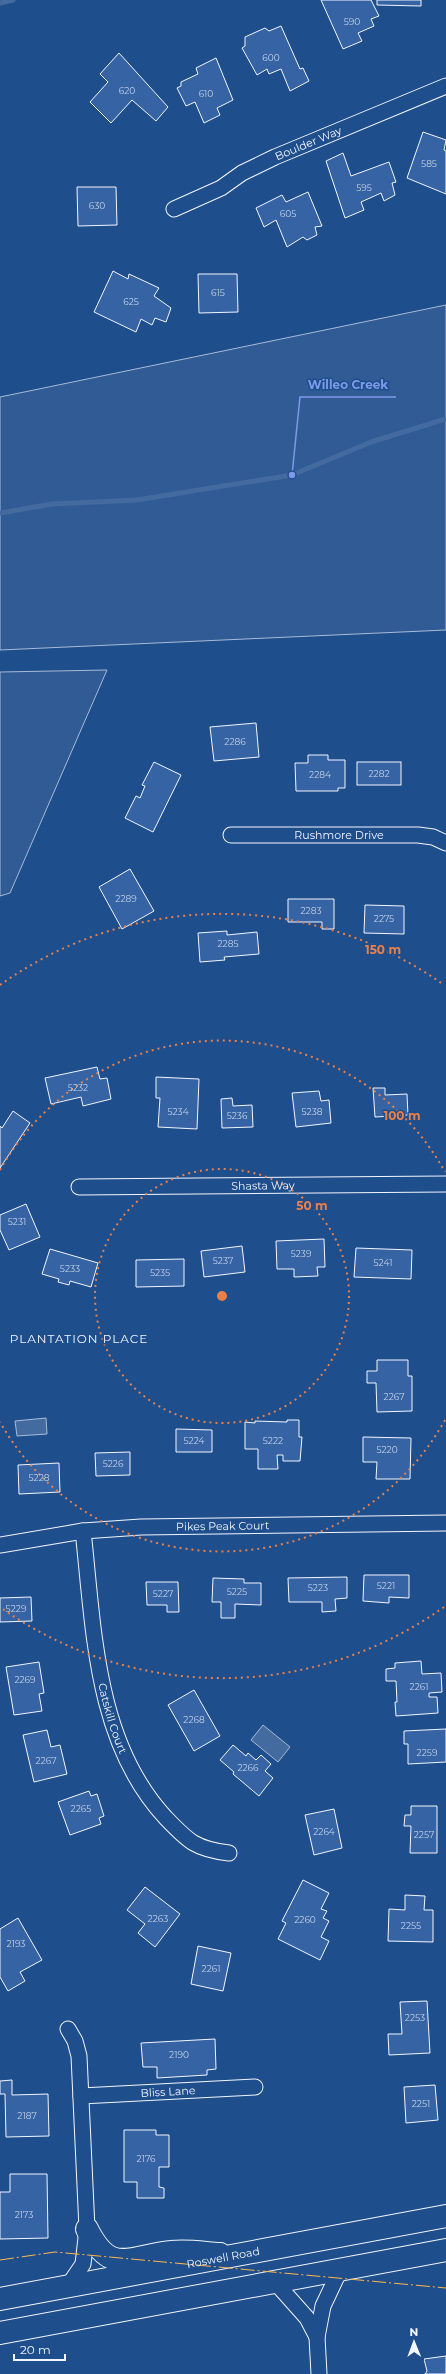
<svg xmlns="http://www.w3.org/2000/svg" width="446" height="2374" viewBox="0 0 446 2374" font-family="Montserrat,sans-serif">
	<rect width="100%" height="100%" fill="#1f4e8c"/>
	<g fill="#305b95" stroke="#a8bbd7">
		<polygon points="446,305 446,630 0,650 0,397"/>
		<polygon points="107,670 10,893 0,896 0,672"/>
	</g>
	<g fill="#446ba0" stroke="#a8bbd7">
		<polygon points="46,1418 47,1434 17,1436 15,1421"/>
		<polygon points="263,1725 290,1747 278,1762 251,1740"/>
	</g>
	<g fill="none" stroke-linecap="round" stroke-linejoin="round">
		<g stroke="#446ba0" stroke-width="5">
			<polyline points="0,3 13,0"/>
			<polyline points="0,513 52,504 137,500 292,475 371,442 446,419"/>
		</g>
	</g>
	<g fill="#3563a3" stroke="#f2f6ff">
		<polygon points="321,0 371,0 379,16 371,19 374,26 358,33 362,41 343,49"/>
		<polygon points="377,0 421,0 421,6 377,5"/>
		<polygon points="281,26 300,69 303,68 309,81 290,91 281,69 269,74 267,69 257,75 242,48 245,46 245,37 265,28 269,31"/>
		<polygon points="119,53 168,107 156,121 132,100 111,123 90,102 108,82 100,74"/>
		<polygon points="216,58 233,100 217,108 220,115 204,123 195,102 186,106 177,88 181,86 181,82 198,74 196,68"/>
		<polygon points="423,132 446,140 444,150 446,151 446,194 407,178"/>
		<polygon points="343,153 351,176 389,162 396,182 392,183 395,195 384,201 381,193 361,202 364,210 345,218 326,161"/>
		<polygon points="77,187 116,187 117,225 78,226"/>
		<polygon points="308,192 322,226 315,227 317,235 307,240 303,237 287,247 276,220 264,227 256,208 282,195 286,202"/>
		<polygon points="113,271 128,279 129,274 159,288 154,296 171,308 166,322 155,318 152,325 141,319 136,332 94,312"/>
		<polygon points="198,274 237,274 238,312 199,313"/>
		<polygon points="256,723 259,757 214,761 210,727"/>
		<polygon points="308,755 328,755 328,760 345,760 345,788 338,788 338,791 296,791 295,763 308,763"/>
		<polygon points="154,762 181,775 153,832 125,818 136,796 140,798 145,786 142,785"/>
		<rect x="357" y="762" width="44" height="23"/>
		<polygon points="130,869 154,911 122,929 99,887"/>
		<polygon points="288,899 334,899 334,929 322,929 322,922 288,922"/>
		<polygon points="365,905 404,906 404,934 364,933"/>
		<polygon points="227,931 227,935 257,932 259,954 224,957 225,960 200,962 198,933"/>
		<polygon points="97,1067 100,1079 107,1078 111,1099 83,1106 81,1097 51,1104 45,1078"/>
		<polygon points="156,1077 199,1079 197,1129 158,1127 160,1098 156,1098"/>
		<polygon points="373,1088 385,1088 385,1095 407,1094 408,1115 375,1117"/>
		<polygon points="319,1091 321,1101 329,1100 331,1123 296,1127 292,1093"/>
		<polygon points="232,1098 233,1106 252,1105 253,1127 222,1128 221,1099"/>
		<polygon points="13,1111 30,1123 0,1168 0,1126 2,1128"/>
		<polygon points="26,1204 40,1237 9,1250 0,1230 0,1215"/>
		<polygon points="324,1239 325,1267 317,1267 318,1276 294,1277 294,1269 277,1269 276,1241"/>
		<polygon points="242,1246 245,1272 204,1277 201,1251"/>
		<polygon points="356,1248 412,1250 411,1279 354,1277"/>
		<polygon points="50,1249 98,1263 91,1287 70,1281 69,1285 58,1282 59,1279 42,1274"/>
		<polygon points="184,1259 184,1286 136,1287 136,1260"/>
		<polygon points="377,1360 408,1360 408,1376 412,1376 412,1411 377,1412 376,1383 367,1383 367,1371 377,1371"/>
		<polygon points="287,1420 299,1420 299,1437 302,1437 300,1461 283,1461 283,1455 277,1455 278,1469 258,1469 258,1449 245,1449 245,1422 255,1423 255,1421 287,1422"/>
		<polygon points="176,1429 212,1430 212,1452 176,1452"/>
		<polygon points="363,1437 411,1438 410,1479 376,1479 377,1462 363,1462"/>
		<polygon points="130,1452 130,1475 96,1476 95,1453"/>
		<polygon points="59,1463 60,1492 19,1494 18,1465"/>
		<polygon points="364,1575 409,1575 409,1598 389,1597 389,1603 363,1601"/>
		<polygon points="347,1577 347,1598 335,1599 336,1611 322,1612 322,1602 289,1602 288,1578"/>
		<polygon points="213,1578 244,1579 244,1583 261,1583 261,1605 235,1604 235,1618 221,1618 221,1602 212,1602"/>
		<polygon points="146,1582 178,1582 179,1612 167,1612 167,1605 147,1605"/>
		<polygon points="31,1597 32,1621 0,1622 0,1598"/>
		<polygon points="421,1661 422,1674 441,1673 442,1692 429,1693 429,1697 437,1697 438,1713 396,1716 395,1702 397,1702 396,1681 386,1681 386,1669 395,1668 395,1663"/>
		<polygon points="39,1662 44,1693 39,1694 42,1711 14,1715 6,1667"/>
		<polygon points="194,1690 220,1736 194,1751 168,1705"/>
		<polygon points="446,1729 446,1762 408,1764 408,1744 404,1744 404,1731"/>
		<polygon points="47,1730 51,1747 60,1745 67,1774 34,1782 23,1735"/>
		<polygon points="233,1745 246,1756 248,1753 256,1760 261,1755 271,1764 265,1771 273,1778 259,1796 233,1774 234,1772 220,1760"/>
		<polygon points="89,1791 91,1796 97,1794 104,1816 99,1818 101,1824 70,1835 58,1802"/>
		<polygon points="411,1806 437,1806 437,1853 410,1853 411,1826 404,1826 405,1815 411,1815"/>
		<polygon points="334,1809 342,1848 314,1855 305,1815"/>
		<polygon points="303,1880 329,1893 321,1909 327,1911 323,1918 329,1921 321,1937 329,1941 320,1960 278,1939 286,1923 282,1921"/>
		<polygon points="145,1887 180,1914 155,1947 138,1933 145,1924 127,1910"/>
		<polygon points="405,1895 425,1896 424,1910 433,1910 433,1942 388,1941 389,1909 405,1910"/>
		<polygon points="18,1918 42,1960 20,1972 25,1981 8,1991 0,1977 0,1929"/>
		<polygon points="198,1946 231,1953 223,1991 191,1984"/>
		<polygon points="427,2001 430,2053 389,2055 388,2034 402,2034 400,2002"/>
		<polygon points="215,2039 216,2069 207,2070 207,2075 157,2078 157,2067 143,2067 141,2043"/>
		<polygon points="12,2080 12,2095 48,2094 49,2136 6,2137 5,2094 0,2094 0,2081"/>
		<polygon points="435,2085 438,2120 406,2123 404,2087"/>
		<polygon points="124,2130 156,2130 156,2135 169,2135 169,2167 159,2167 159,2187 164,2188 164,2198 137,2198 137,2182 124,2182"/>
		<polygon points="10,2174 47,2174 48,2238 0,2239 0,2192 10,2192"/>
		<polygon points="446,2356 446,2374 425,2374 427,2371 424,2359"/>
	</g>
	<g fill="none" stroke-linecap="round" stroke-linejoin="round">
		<g stroke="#f2f6ff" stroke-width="17">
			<g id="street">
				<path id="s1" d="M174 209 221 188 242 173 275 157 446 86"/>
				<path id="s2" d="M231 835H418L433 837 446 843"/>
				<path id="s3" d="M79 1187 446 1184"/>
				<path id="s4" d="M83 1531C94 1629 95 1741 165 1817 188 1841 195 1849 229 1853"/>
				<path id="s5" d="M0 1545 83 1531 141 1527 446 1523"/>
				<polyline points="68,2029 75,2041 79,2056 87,2229 83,2264 68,2286"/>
				<path id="s6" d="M81 2096 255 2087"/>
				<polyline points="275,2282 307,2318 317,2337"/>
				<polyline points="319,2374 317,2337 323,2306 340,2270"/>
			</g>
		</g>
		<g stroke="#f2f6ff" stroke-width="24">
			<path id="secondary" d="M87 2229C111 2277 129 2256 171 2252 187 2250 204 2253 220 2254"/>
		</g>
		<g stroke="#f2f6ff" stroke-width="24">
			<g id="highway">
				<path id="s7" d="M0 2299 446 2216"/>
				<polyline points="0,2333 446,2250"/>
			</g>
		</g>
		<use href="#street" stroke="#1f4e8c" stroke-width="15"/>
		<use href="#secondary" stroke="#1f4e8c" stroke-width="22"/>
		<use href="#highway" stroke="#1f4e8c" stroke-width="22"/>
		<polyline stroke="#ffb74d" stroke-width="1" stroke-dasharray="14 3 2 3" stroke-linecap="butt" points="0,2260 55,2252 446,2288"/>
	</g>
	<g fill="none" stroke="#ea8049" stroke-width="2" stroke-dasharray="2 4">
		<circle cx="222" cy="1296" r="127"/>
		<path d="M445 1420A255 255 0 0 1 0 1422M0 1170A255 255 0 0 1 445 1172"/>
		<path d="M444 1607A382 382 0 0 1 0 1607M0 985A382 382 0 0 1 444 985"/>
	</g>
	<g text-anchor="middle" stroke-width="3" stroke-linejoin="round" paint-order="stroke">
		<g font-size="9" fill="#c3d1e8">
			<text x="352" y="25">590</text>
			<text x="271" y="61">600</text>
			<text x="127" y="94">620</text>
			<text x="206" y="97">610</text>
			<text x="429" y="167">585</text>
			<text x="364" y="191">595</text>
			<text x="97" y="209">630</text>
			<text x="288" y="217">605</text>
			<text x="218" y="296">615</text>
			<text x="131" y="305">625</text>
			<text x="235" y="745">2286</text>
			<text x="379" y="777">2282</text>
			<text x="320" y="778">2284</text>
			<text x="126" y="902">2289</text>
			<text x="311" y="914">2283</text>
			<text x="384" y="922">2275</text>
			<text x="228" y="947">2285</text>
			<text x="78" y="1091">5232</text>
			<text x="178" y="1115">5234</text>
			<text x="312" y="1115">5238</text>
			<text x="237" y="1119">5236</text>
			<text x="17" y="1225">5231</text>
			<text x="301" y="1257">5239</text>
			<text x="223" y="1264">5237</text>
			<text x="383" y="1266">5241</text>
			<text x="70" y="1272">5233</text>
			<text x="160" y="1276">5235</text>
			<text x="394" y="1400">2267</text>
			<text x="194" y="1444">5224</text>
			<text x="273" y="1444">5222</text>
			<text x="387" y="1453">5220</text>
			<text x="113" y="1467">5226</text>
			<text x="39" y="1481">5228</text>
			<text x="386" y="1589">5221</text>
			<text x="318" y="1591">5223</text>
			<text x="237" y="1595">5225</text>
			<text x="163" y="1597">5227</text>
			<text x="16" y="1612">5229</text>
			<text x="25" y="1683">2269</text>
			<text x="419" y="1690">2261</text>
			<text x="194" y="1723">2268</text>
			<text x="427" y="1756">2259</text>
			<text x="46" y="1764">2267</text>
			<text x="248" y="1771">2266</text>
			<text x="81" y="1812">2265</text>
			<text x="324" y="1835">2264</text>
			<text x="424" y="1838">2257</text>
			<text x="158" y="1922">2263</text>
			<text x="305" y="1923">2260</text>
			<text x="411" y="1929">2255</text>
			<text x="16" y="1947">2193</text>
			<text x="211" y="1972">2261</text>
			<text x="415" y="2021">2253</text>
			<text x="179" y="2058">2190</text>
			<text x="421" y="2107">2251</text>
			<text x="27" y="2119">2187</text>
			<text x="146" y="2162">2176</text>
			<text x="24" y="2218">2173</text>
		</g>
		<g font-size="11" fill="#f2f6ff" stroke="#1f4e8c">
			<text dy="4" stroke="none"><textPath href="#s1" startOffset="150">Boulder Way</textPath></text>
			<text dy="4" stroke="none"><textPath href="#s2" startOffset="108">Rushmore Drive</textPath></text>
			<text dy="4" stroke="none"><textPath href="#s3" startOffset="184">Shasta Way</textPath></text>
			<text dy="4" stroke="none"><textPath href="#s5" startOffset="224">Pikes Peak Court</textPath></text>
			<text dy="4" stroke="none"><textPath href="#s4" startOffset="190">Catskill Court</textPath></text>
			<text dy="4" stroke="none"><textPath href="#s6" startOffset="87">Bliss Lane</textPath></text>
			<text dy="4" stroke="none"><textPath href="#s7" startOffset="227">Roswell Road</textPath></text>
		</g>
		<g font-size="12" letter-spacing="1" fill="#f2f6ff" stroke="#1f4e8c">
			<text x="79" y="1343">PLANTATION PLACE</text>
		</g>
	</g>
	<circle cx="222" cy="1296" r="6" fill="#ea8049" stroke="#1f4e8c" stroke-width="2"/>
	<g font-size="12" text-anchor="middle" font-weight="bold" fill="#ea8049" stroke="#1f4e8c" stroke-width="3" stroke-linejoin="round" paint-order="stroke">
		<text x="383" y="954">150 m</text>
		<text x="402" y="1120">100 m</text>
		<text x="312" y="1210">50 m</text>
	</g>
	<path fill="none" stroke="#7d9aea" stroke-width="1.5" d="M292 475L300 397H396"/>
	<circle fill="#7d9aea" stroke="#1f4e8c" stroke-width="1.5" cx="292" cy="475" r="4"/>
	<g font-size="12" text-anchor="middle" font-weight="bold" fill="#7d9aea" stroke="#1f4e8c" stroke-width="3" stroke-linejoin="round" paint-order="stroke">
		<text x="348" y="389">Willeo Creek</text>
	</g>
	<g transform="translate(414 2342) rotate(359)" stroke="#1f4e8c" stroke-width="3" paint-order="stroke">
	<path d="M0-3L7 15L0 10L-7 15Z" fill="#f2f6ff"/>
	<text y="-6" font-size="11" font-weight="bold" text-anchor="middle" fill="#f2f6ff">N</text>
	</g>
	<path d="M14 2354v6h51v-6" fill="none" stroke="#f2f6ff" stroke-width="2"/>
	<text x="20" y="2354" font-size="12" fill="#f2f6ff" stroke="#1f4e8c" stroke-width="3" paint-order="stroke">20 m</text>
</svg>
